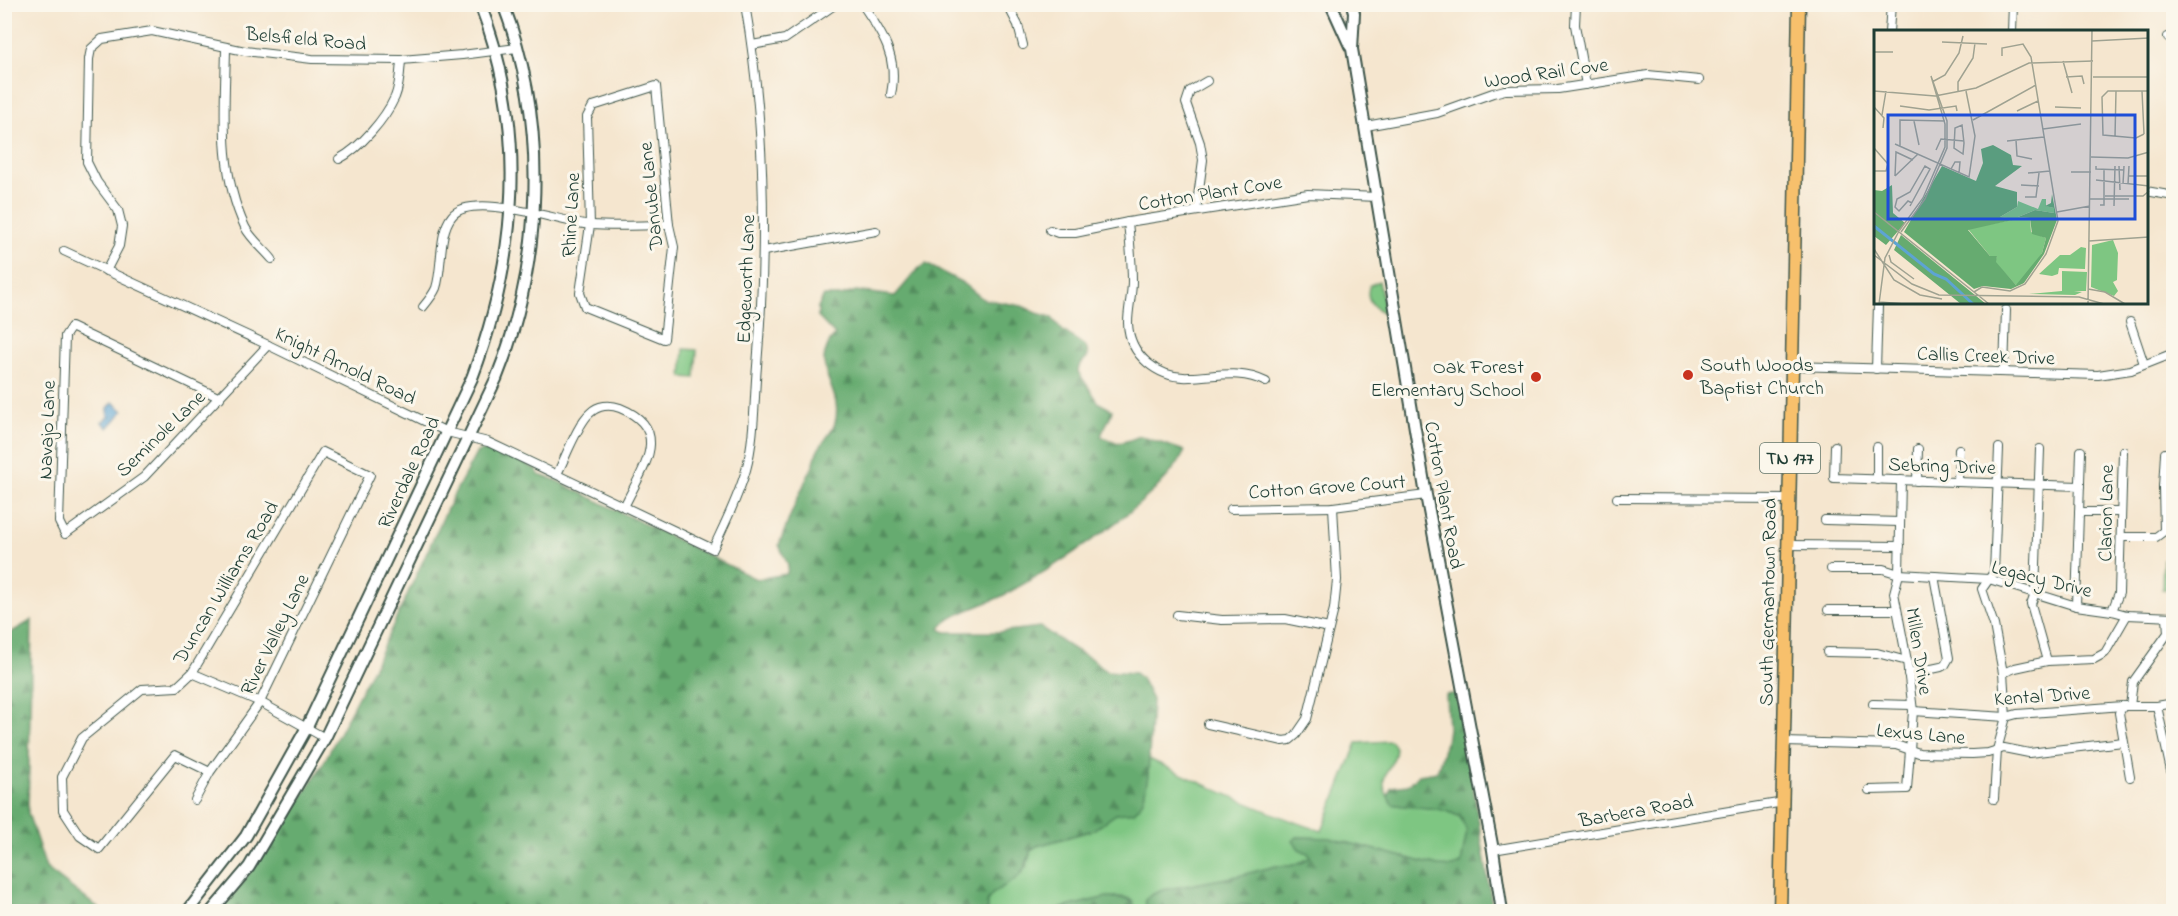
<svg xmlns="http://www.w3.org/2000/svg" width="2178" height="916" viewBox="0 0 2178 916" font-family="'Indie Flower',sans-serif">
	<defs>
		<pattern id="forest-firs" width="22" height="20" patternUnits="userSpaceOnUse" patternTransform="scale(1.5)"><rect width="22" height="20" fill="#66ab70"/><path d="M5 1l3.5 6h-7zM16 11l3.5 6h-7z" fill="#538c5d"/></pattern>
		<pattern id="water-ripples" width="26" height="14" patternUnits="userSpaceOnUse" patternTransform="scale(1.5)"><rect width="26" height="14" fill="#5da4d3"/><path d="M2 4q2-2 4 0t4 0M15 11q2-2 4 0t4 0" fill="none" stroke="#4c87ac"/></pattern>
	</defs>
	<rect width="100%" height="100%" fill="#fbf7ec"/>
	<filter id="ink" filterUnits="userSpaceOnUse"><feTurbulence type="fractalNoise" baseFrequency=".0167" numOctaves="2"/><feDisplacementMap in="SourceGraphic" scale="12" xChannelSelector="R" yChannelSelector="G"/><feConvolveMatrix kernelMatrix="1 2 1 2 8 2 1 2 1" color-interpolation-filters="sRGB"/></filter>
	<filter id="wash" filterUnits="userSpaceOnUse"><feTurbulence type="fractalNoise" baseFrequency=".008" numOctaves="4" result="noise"/><feDisplacementMap in="SourceGraphic" scale="24" xChannelSelector="R" yChannelSelector="G"/><feGaussianBlur stdDeviation="1.35" result="paint"/><feColorMatrix in="noise" values="0 0 0 0 0 0 0 0 0 0 0 0 0 0 0 0 0 1.4 0 .05"/><feComposite in="paint" operator="in"/></filter>
	<g filter="url(#wash)">
		<rect width="100%" height="100%" fill="#f5e6cf"/>
		<g fill="#7ec682" stroke="#4e825b" stroke-width="1.5">
			<path d="M1379 281 1385 313C1373 308 1364 298 1370 285Z"/>
			<polygon points="684,349 697,350 695,378 682,377"/>
			<polygon points="2163,560 2173,561 2173,590 2162,589"/>
			<path d="M1390 741C1405 754 1385 766 1384 781 1383 789 1388 797 1392 804L1443 809 1460 817 1467 831 1461 864 1453 867 1438 866 1330 838 1297 837 1299 849 1308 853 1310 858 1290 866H1276L1238 876 1163 890 1151 895 1146 906 1148 911H1134C1141 879 1061 911 1048 911 1028 913 1007 911 987 912 983 886 1018 884 1027 865 1029 860 1029 855 1031 850L1037 846 1093 830 1116 814 1134 812 1139 807 1144 797 1149 759C1206 785 1262 812 1322 831L1357 743Z"/>
			<polygon points="1243,905 1251,906 1257,911 1191,912"/>
		</g>
		<g fill="url(#forest-firs)" stroke="#427452" stroke-width="1.5">
			<path d="M926 264 963 283 983 299 1022 306 1037 313 1051 317 1062 330 1086 347 1088 356 1079 366 1078 372 1099 403 1112 410C1110 421 1104 426 1101 436 1116 446 1124 443 1140 436L1185 451C1162 500 1052 569 1004 595 988 604 947 614 940 629L945 632H999L1040 627 1075 650 1092 659 1106 671 1135 673 1141 678 1152 700 1148 776 1144 797 1139 807 1134 812 1116 814 1093 830 1037 846 1031 850C1027 859 1027 868 1019 876 1007 889 984 889 987 911L221 912 286 822 324 762 374 666 453 496 477 452C498 446 519 461 537 470L539 475 555 480 756 579 787 574 788 565 779 545C789 518 799 493 812 468 815 462 815 456 818 450 823 441 833 432 835 423 845 388 806 368 835 335L818 317V307L824 296H841L856 291 895 296 918 269Z"/>
			<polygon points="32,620 28,813 46,868 102,911 5,911 5,636"/>
			<path d="M1458 693 1493 911 1257 912 1251 906 1243 905 1191 911 1148 912 1145 900 1151 895 1163 890 1238 876 1276 866H1290L1304 862 1310 857 1308 853 1299 849 1293 841 1297 837 1330 838 1438 866 1453 867 1461 864 1467 831 1460 817C1438 804 1415 810 1392 804L1388 796 1391 787 1408 785 1419 775 1437 772 1446 742 1448 728 1446 695Z"/>
			<polygon points="1107,897 1129,899 1135,907 1134,911 1050,911"/>
		</g>
		<polygon fill="url(#water-ripples)" stroke="#3e7084" stroke-width="1.5" points="113,402 123,411 108,428 102,422 108,417 108,408"/>
	</g>
	<g filter="url(#ink)">
		<g fill="none" stroke-linecap="round" stroke-linejoin="round">
			<g stroke="#3f564b" stroke-width="10">
				<g id="minor">
					<path d="M862 4C882 33 899 58 891 94"/>
					<polyline points="1007,4 1018,25 1023,45"/>
					<polyline points="1576,4 1575,25 1586,85"/>
					<polyline points="1889,32 1891,4"/>
					<polyline points="2012,32 2013,4"/>
					<polyline points="2168,37 2174,36"/>
					<polyline points="752,45 785,39 836,4"/>
					<path d="M226 48C225 109 218 170 245 227 251 239 264 249 272 259"/>
					<polygon points="656,86 669,225 674,247 664,339 585,307 580,293 590,225 587,117 593,106"/>
					<polyline points="1366,126 1437,113 1493,93 1505,90 1558,89 1648,75 1699,80"/>
					<path d="M339 159C360 148 385 119 395 97 400 85 400 72 401 60"/>
					<polyline points="2146,191 2174,196"/>
					<polyline points="1196,211 1203,160 1200,143 1186,103 1190,91 1207,81"/>
					<path d="M1128 222C1130 242 1132 262 1132 281 1132 295 1128 309 1128 323 1129 355 1158 379 1190 377 1217 376 1241 369 1266 382"/>
					<polyline points="1050,230 1058,233 1075,233 1128,222 1308,194 1377,197"/>
					<path d="M64 251 268 345 447 432 488 442 713 549C725 523 738 498 746 470 755 437 754 400 757 366 767 245 766 125 745 4"/>
					<polyline points="764,251 876,231"/>
					<polyline points="106,271 119,246 122,226 118,210 97,182 87,162 89,59 91,49 102,39 152,31 245,51 312,59 401,60 462,55 517,48"/>
					<path d="M423 307C428 301 433 295 436 288 443 267 438 233 452 216 472 191 561 222 591 225 616 227 643 225 669 225"/>
					<polyline points="2130,322 2144,364"/>
					<polyline points="1793,366 2098,375 2131,370 2174,353"/>
					<polyline points="1876,369 1878,305"/>
					<polyline points="2004,371 2006,310"/>
					<polyline points="220,398 71,327 65,336 59,522 65,534 144,477 268,345"/>
					<polyline points="1835,446 1834,478 2080,486"/>
					<polyline points="2040,449 2035,593 2031,604 2047,661"/>
					<path d="M557 474C565 459 578 423 590 413 598 405 610 404 620 408 675 430 641 470 624 507"/>
					<polyline points="1877,480 1877,447"/>
					<polyline points="1917,481 1918,449"/>
					<polyline points="1958,482 1959,449"/>
					<polyline points="2163,487 2174,488"/>
					<polyline points="1617,498 1788,499"/>
					<polyline points="1231,509 1333,507 1426,495"/>
					<polyline points="2079,512 2121,512"/>
					<polyline points="1825,520 1900,522"/>
					<polyline points="2164,531 2163,487 2165,453"/>
					<polyline points="2121,537 2156,537 2164,531 2174,531"/>
					<polyline points="1788,545 1900,546"/>
					<polyline points="1831,569 1883,569 1899,574 1989,579 2076,606 2112,611 2127,615 2174,617"/>
					<polyline points="2076,606 2081,451"/>
					<polyline points="1828,610 1896,610"/>
					<polyline points="2112,611 2119,593 2123,451"/>
					<polyline points="1177,615 1222,620 1285,619 1329,628"/>
					<polyline points="1827,652 1877,653 1907,661"/>
					<polyline points="192,673 260,702 325,738"/>
					<polyline points="2003,673 2015,668 2047,661 2094,659 2105,653 2127,615"/>
					<polyline points="1908,674 1941,667 1945,665 1949,658 1934,576"/>
					<polyline points="1873,704 1912,705"/>
					<polyline points="2123,706 2119,713 2130,777"/>
					<polyline points="2130,706 2133,682 2168,633 2167,618"/>
					<polyline points="2157,706 2171,771"/>
					<polyline points="1913,711 2006,717 2017,714 2123,706 2157,706 2174,703"/>
					<polyline points="1208,724 1283,741 1290,740 1296,735 1307,719 1334,609 1337,580 1333,507"/>
					<polyline points="1784,742 1896,745 1919,753 1972,754 1988,753 2004,748 2029,753 2123,742"/>
					<polyline points="1869,790 1907,789 1913,711 1907,661 1894,593 1899,574 1901,480"/>
					<polyline points="1994,799 1997,750 2006,717 2003,673 1994,625 1982,589 1994,572 1999,448"/>
					<polyline points="195,800 210,772 260,702 370,475 323,452 192,673 177,687 142,689 82,738 62,777 63,810 80,836 99,849 175,755 210,772"/>
					<polyline points="1493,850 1784,802"/>
				</g>
			</g>
			<g stroke="#3f564b" stroke-width="14">
				<g id="tertiary">
					<polyline points="1331,4 1350,46"/>
					<polyline points="1352,4 1354,13 1352,49 1426,495 1493,850 1502,912"/>
					<path d="M187 912 246 836 306 729 472 378C518 257 528 127 480 4"/>
					<path d="M211 912 249 867 325 738 496 379C543 263 549 122 503 4"/>
				</g>
			</g>
			<g stroke="#3f564b" stroke-width="15">
				<path id="primary" d="M1780 912C1787 609 1794 307 1799 4"/>
			</g>
			<use href="#minor" stroke="#fff" stroke-width="8"/>
			<use href="#tertiary" stroke="#fff" stroke-width="10"/>
			<use href="#primary" stroke="#f7c06c" stroke-width="12"/>
		</g>
	</g>
	<g fill="#c8321e" stroke="#fbf7ec" stroke-width="2">
		<circle cx="1688" cy="375" r="6"/>
		<circle cx="1536" cy="377" r="6"/>
	</g>
	<g text-anchor="middle" stroke-width="6" stroke-linejoin="round" paint-order="stroke">
		<rect fill="#fbf7ec" stroke="#61756b" stroke-width="1.5" x="1760" y="443" width="60" height="30" rx="4.5"/>
		<g font-size="18" font-weight="bold" fill="#1f3d34">
			<text x="1790" y="464">TN 177</text>
		</g>
		<g font-size="20" fill="#1f3d34" stroke="#fbf7ec">
			<text transform="translate(306 38) rotate(5)" y="7">Belsfield Road</text>
			<text transform="translate(1546 72) rotate(-8)" y="7">Wood Rail Cove</text>
			<text transform="translate(1210 192) rotate(-9)" y="7">Cotton Plant Cove</text>
			<text transform="translate(650 196) rotate(-96)" y="7">Danube Lane</text>
			<text transform="translate(570 215) rotate(-87)" y="7">Rhine Lane</text>
			<text transform="translate(745 279) rotate(-88)" y="7">Edgeworth Lane</text>
			<text transform="translate(1986 355) rotate(2)" y="7">Callis Creek Drive</text>
			<text transform="translate(346 365) rotate(26)" y="7">Knight Arnold Road</text>
			<text transform="translate(46 430) rotate(-88)" y="7">Navajo Lane</text>
			<text transform="translate(160 433) rotate(-44)" y="7">Seminole Lane</text>
			<text transform="translate(1942 465) rotate(2)" y="7">Sebring Drive</text>
			<text transform="translate(408 472) rotate(-65)" y="7">Riverdale Road</text>
			<text transform="translate(1327 486) rotate(-4)" y="7">Cotton Grove Court</text>
			<text transform="translate(1445 495) rotate(80)" y="7">Cotton Plant Road</text>
			<text transform="translate(2105 513) rotate(-89)" y="7">Clarion Lane</text>
			<text transform="translate(2042 578) rotate(14)" y="7">Legacy Drive</text>
			<text transform="translate(225 582) rotate(-59)" y="7">Duncan Williams Road</text>
			<text transform="translate(1767 602) rotate(-89)" y="7">South Germantown Road</text>
			<text transform="translate(274 634) rotate(-64)" y="7">River Valley Lane</text>
			<text transform="translate(1920 651) rotate(81)" y="7">Millen Drive</text>
			<text transform="translate(2042 695) rotate(-4)" y="7">Kental Drive</text>
			<text transform="translate(1921 733) rotate(5)" y="7">Lexus Lane</text>
			<text transform="translate(1636 810) rotate(-10)" y="7">Barbera Road</text>
		</g>
		<g font-size="20" fill="#1f3d34" stroke="#fbf7ec" text-anchor="start">
			<text x="1700" y="371">South Woods<tspan x="1700" dy="23">Baptist Church</tspan></text>
			<text x="1524" y="373" text-anchor="end">Oak Forest<tspan x="1524" dy="23">Elementary School</tspan></text>
		</g>
	</g>
	<g transform="translate(1874 30)">
		<rect width="274" height="274" fill="#f5e6cf"/>
		<path d="M168 169H172V176L180 178V183L161 180 144 187 156 188 157 202 172 208 168 223 148 254 142 255 121 232 123 226H116L94 199 142 189 126 187 143 177 144 171 164 179ZM239 210 244 223 243 250 239 252 244 261 240 266 217 257 218 215ZM207 217 212 218 211 239 185 238 184 244 178 246 165 244 186 225H196ZM188 241 213 242 212 261H200L208 262 201 265 155 264 188 261Z" fill="#7ec682"/>
		<path d="M119 115 137 125 139 135 148 136 121 156 143 162V177L126 187 143 189 94 200 116 226H123L122 232 142 255 168 223 172 208 158 204 156 188 144 187 161 180 180 183V178L171 176 177 173 178 164 183 190 170 224 150 253 137 259 109 256 100 259 30 202 68 136 102 151 109 133 107 119ZM18 155 19 183 31 193 12 215 0 206V160L8 161ZM27 205 112 274H87L20 220Z" fill="#66ab70"/>
		<path fill="none" stroke="#5da4d3" stroke-width="3" d="M0 196 60 244 72 249 99 274"/>
		<path fill="none" stroke="#9fa291" stroke-width="1.5" d="M218 11 275 8M68 12 113 14M0 22H19M189 31 198 63M192 47 208 46 210 54M219 47H275M58 52 71 45 85 23 89 6M0 61 61 66 102 58 155 33 219 31M268 61 270 104M84 62V52L99 28 101 13M26 76 55 80 82 76 83 81M0 77 10 88 9 98M181 77 207 78M143 81 164 71M8 85 12 61M99 90 162 55M40 91 45 115M88 95 90 113 89 124 80 118 81 98ZM169 99 207 94M270 104 262 108 229 105 228 67 234 61H275M241 107 242 61M142 110 143 126 158 129M133 111 170 107M21 114 95 147 101 106 92 61M26 116V90L71 91M0 118 14 134 12 141H0M62 120 67 109 90 111M217 127 254 128 275 122M222 136V139L250 140M245 136 246 160M77 139 81 132H86L85 143M197 142H217M154 143 176 141M21 146 22 122 39 130M21 146 44 124M254 146H275M222 150 275 156M249 154 250 136M254 154 255 136M147 155 165 156M231 166H269L275 161M151 167H162L165 143M216 169H255M226 175H230V140M36 176 56 139 51 136 36 162 23 169 21 177 25 181 34 171 38 173M240 176 241 136M0 182 115 274M183 182 216 176M25 201 49 168 71 117V94L57 46 73 91V118L51 169 27 202M215 211 275 207M0 219 20 250 46 265 68 269M0 225 38 254 65 265 205 267 230 274M15 225 17 232 40 249M214 259 231 262 251 274M100 262 108 257 136 261 151 254 172 224 184 191 157 27 149 14 128 18V26M6 272 31 274M5 274 11 228 25 201M214 274 218 0"/>
		<path fill="#1d4ed8" fill-opacity="0.15" stroke="#1d4ed8" stroke-width="3" d="M14 85H261V189H14Z"/>
		<rect width="274" height="274" fill="none" stroke="#1f3d34" stroke-width="3"/>
	</g>
	<rect width="2178" height="916" fill="none" stroke="#fbf7ec" stroke-width="24"/>
</svg>
